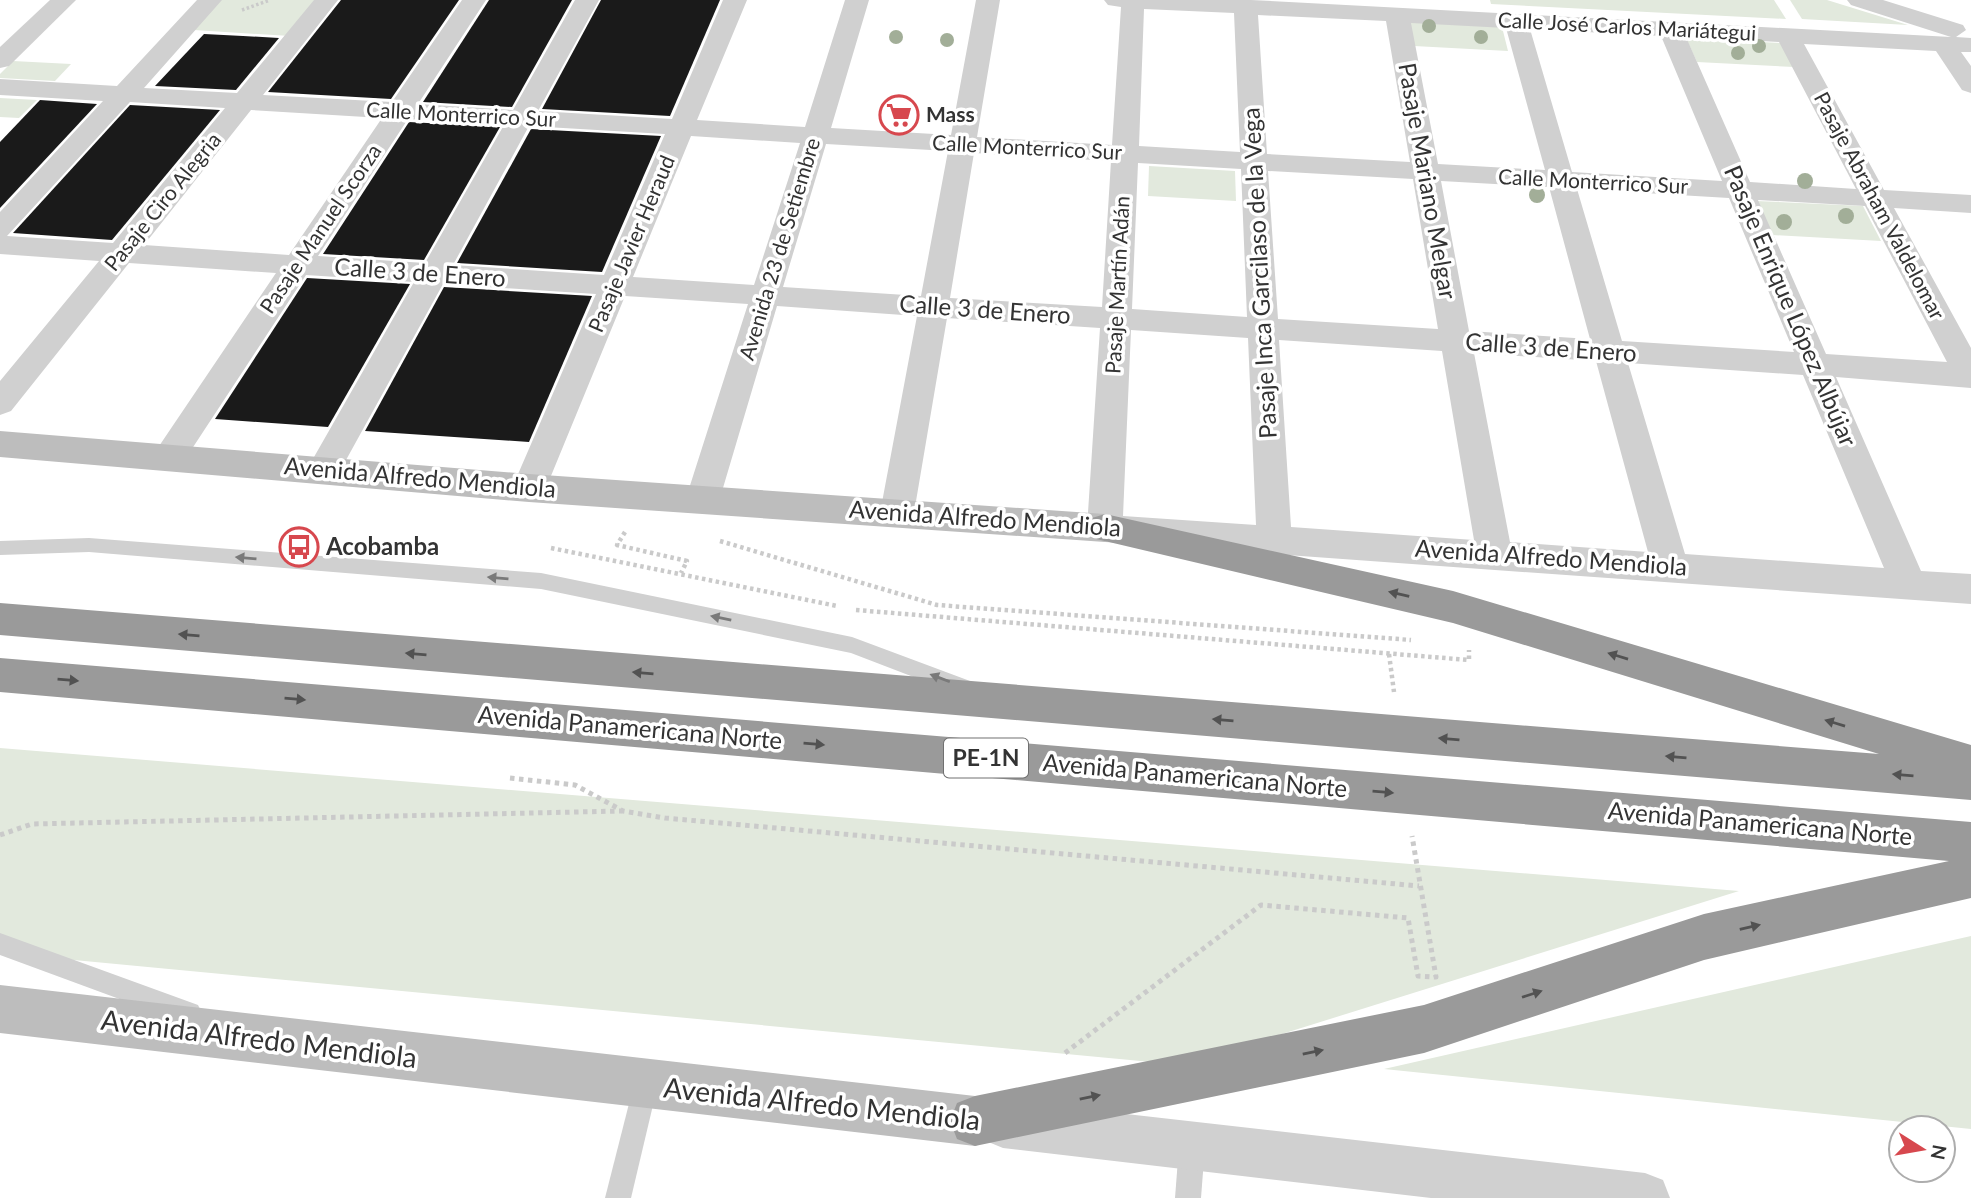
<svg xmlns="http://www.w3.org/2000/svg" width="1971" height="1198" viewBox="0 0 1971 1198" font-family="Lato,sans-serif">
	<rect width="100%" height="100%" fill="#fff"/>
	<g fill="#e2e9dd">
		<polygon points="221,0 319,0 290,36 194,30"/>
		<polygon points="1490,0 1774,0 1786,19 1491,4"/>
		<polygon points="1790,0 1827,0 1908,25 1802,19"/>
		<polygon points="1410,22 1502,27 1508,51 1414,46"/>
		<polygon points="1686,38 1781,43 1794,67 1697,62"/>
		<polygon points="13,61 71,64 55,81 0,78 0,74"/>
		<polygon points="0,98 37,100 19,118 0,117"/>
		<polygon points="1149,166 1235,171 1236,201 1148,196"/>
		<polygon points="1756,201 1863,206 1881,241 1772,235"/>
		<polygon points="0,748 1739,891 1183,1065 0,953"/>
		<polygon points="1971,936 1971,1129 1384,1069"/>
	</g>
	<g fill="#1a1a1a">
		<polygon points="341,0 459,0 391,99 268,92"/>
		<polygon points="489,0 572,0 512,107 423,102"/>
		<polygon points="601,0 720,0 670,116 542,109"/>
		<polygon points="204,34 243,36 279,38 236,90 155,86"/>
		<polygon points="40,100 97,104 0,208 0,142"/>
		<polygon points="130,105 220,110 112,240 13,233"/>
		<polygon points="409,122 500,127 424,260 323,254"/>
		<polygon points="531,129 661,136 602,272 457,263"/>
		<polygon points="307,278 410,284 328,427 215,419"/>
		<polygon points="444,287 592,296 529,442 365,431"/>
	</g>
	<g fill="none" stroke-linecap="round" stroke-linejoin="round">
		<polyline stroke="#cacaca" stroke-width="3.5" stroke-dasharray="2.5 2.5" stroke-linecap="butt" points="242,10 270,0"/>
		<g stroke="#cacaca" stroke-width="4.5" stroke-dasharray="3.5 3.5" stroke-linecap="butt">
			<polyline points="625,532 617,545 687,561 681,573"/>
			<polyline points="720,541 937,605 1411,640"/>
			<polyline points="551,548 837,606"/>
			<polyline points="856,610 1469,660 1469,650"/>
			<polyline points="1389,654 1394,692"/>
		</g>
		<g stroke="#cacaca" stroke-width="5" stroke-dasharray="4.5 4.5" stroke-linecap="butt">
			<polyline points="510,778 575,785 623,811 665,818 1419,886"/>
			<polyline points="0,835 32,824 622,811"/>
			<polyline points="1065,1053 1261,905 1408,918 1418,976 1436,977 1412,836"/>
		</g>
		<g fill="#d0d0d0" fill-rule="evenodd">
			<polygon points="89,538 541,573 852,637 970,681 973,687 970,693 963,696 851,653 541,589 89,552 0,555 0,541"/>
			<polygon points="0,933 198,1005 202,1013 198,1021 190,1025 0,955"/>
			<polygon points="646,1072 655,1075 658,1084 631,1198 605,1198 634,1084 637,1075"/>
			<polygon points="1192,1133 1201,1137 1205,1146 1201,1198 1175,1198 1179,1146 1183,1137"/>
		</g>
		<g fill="#d0d0d0" fill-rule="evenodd">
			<polygon points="50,0 76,0 9,66 0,68 0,47"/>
			<path d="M197 0H222L144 88 237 93 314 0H338L263 95 392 102 462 0H486L418 104 513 110 575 0H599L538 111 672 119 723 0H747L697 120 805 127 845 0H869L831 128 951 135 976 0H1000L977 137 1112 145 1121 7 1108 5 1104 0H1251L1951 37 1851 5 1847 0H1883L1963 25 1966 30 1956 37 1971 38V52H1961L1971 66V93L1962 90 1936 51 1804 44 1884 190 1971 195V213L1894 208 1971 348V388L1836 377 1921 571 1971 574V604L1105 542 1093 538 1087 528 1100 328 947 318 914 513 909 522 897 526 885 522 880 513 917 316 777 306 720 498 715 507 703 511 691 507 686 498 748 304 625 296 546 488 541 497 529 501 517 497 512 488 596 294 443 284 335 480 323 484 311 480 306 471 414 282 306 275 180 467 168 470 156 467 151 458 276 273 129 263 11 411 0 415V381L99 261 0 254V212L103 101 0 95V79L117 86ZM1144 9 1234 13 1240 152 1139 146ZM1258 15 1386 21 1410 162 1267 154ZM1411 23 1506 28 1545 170 1438 164ZM1530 29 1661 36 1722 181 1572 172ZM1686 37 1779 42 1856 189 1750 182ZM130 102 225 108 113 243 7 236ZM251 110 382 118 289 255 144 245ZM408 119 504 125 425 263 318 256ZM529 126 665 134 604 275 453 265ZM691 136 800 143 754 285 633 277ZM826 144 948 151 921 296 783 287ZM974 153 1111 161 1102 307 950 298ZM1138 163 1241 169 1247 317 1132 309ZM1268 171 1413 179 1438 329 1278 319ZM1441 181 1549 187 1590 339 1469 331ZM1577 189 1729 198 1794 352 1622 341ZM1758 200 1865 206 1947 362 1826 354ZM1131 330 1248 338 1256 525 1123 516ZM1279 340 1442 351 1474 540 1291 527ZM1474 353 1596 361 1648 552 1510 542ZM1628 363 1803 375 1884 568 1685 554Z"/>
			<polygon points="1003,1100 1645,1173 1663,1180 1670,1198 1431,1198 1003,1148 986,1141 979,1124 986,1107"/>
		</g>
		<g fill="#bdbdbd" fill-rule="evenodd">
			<polygon points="0,431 529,474 1105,514 1118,518 1123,528 1118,538 1105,542 529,502 0,457"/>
			<polygon points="0,985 975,1096 993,1103 1000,1121 993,1139 975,1146 0,1033"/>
		</g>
		<g fill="#9a9a9a" fill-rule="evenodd">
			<polygon points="1105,514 1453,591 1971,745 1971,800 0,635 0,603 1879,754 1453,623 1092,538 1087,528 1092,518"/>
			<polygon points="0,658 1971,822 1971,898 1704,960 1424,1053 975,1146 957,1139 950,1121 957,1103 975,1096 1424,1005 1704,914 1949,861 0,692"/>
		</g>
	</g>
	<g fill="#a2ae98">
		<circle cx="1429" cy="26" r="7"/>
		<circle cx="896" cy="37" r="7"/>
		<circle cx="1481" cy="37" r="7"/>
		<circle cx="947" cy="40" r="7"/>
		<circle cx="1759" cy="46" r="7"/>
		<circle cx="1738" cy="53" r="7"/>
		<circle cx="1805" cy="181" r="8"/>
		<circle cx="1537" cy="195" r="8"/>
		<circle cx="1846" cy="216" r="8"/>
		<circle cx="1784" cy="222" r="8"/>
	</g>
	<defs><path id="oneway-solid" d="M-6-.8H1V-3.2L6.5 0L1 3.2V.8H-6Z" transform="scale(1.75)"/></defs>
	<g fill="#7a7a7a">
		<use href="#oneway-solid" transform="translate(246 558) rotate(-175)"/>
		<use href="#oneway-solid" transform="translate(498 578) rotate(-175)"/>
		<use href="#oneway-solid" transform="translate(721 618) rotate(-168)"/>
		<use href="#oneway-solid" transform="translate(940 678) rotate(-159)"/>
	</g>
	<g fill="#525252">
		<use href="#oneway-solid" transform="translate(1399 594) rotate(-167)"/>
		<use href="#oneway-solid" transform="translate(189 635) rotate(-175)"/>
		<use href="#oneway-solid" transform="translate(416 654) rotate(-175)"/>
		<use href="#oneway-solid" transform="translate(1618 656) rotate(-163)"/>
		<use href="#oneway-solid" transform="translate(643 673) rotate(-175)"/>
		<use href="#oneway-solid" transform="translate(68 680) rotate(5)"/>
		<use href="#oneway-solid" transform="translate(295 699) rotate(5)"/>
		<use href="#oneway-solid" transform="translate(1223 720) rotate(-175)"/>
		<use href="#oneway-solid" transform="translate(1835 723) rotate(-163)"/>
		<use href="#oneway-solid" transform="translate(1449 739) rotate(-175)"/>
		<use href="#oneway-solid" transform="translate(814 744) rotate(5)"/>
		<use href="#oneway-solid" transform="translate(1676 757) rotate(-175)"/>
		<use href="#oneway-solid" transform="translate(1903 775) rotate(-175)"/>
		<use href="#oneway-solid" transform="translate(1383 792) rotate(5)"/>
		<use href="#oneway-solid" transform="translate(1750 927) rotate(-13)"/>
		<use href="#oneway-solid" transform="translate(1532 994) rotate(-18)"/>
		<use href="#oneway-solid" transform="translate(1313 1052) rotate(-12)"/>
		<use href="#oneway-solid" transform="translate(1090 1097) rotate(-12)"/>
	</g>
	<defs>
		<g id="supermarket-ring" transform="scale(2.0125)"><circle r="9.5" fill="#fff" stroke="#d7484e" stroke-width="1.5"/><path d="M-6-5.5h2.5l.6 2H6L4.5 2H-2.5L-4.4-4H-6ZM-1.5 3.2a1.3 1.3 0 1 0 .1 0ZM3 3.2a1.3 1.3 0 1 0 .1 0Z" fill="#d7484e"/></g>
		<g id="bus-ring" transform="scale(2.0125)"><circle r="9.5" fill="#fff" stroke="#d7484e" stroke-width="1.5"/><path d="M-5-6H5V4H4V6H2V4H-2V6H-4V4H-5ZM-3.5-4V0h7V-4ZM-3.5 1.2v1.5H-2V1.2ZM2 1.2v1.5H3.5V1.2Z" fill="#d7484e"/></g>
	</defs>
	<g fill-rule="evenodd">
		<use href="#supermarket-ring" x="899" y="115"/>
		<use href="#bus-ring" x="299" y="547"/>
	</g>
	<g text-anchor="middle" stroke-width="7" stroke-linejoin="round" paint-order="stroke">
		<g font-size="21" fill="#333" stroke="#fff">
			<text transform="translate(1627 27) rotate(3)" y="7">Calle José Carlos Mariátegui</text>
			<text transform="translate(461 115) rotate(3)" y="7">Calle Monterrico Sur</text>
			<text transform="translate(1027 148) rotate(3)" y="7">Calle Monterrico Sur</text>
			<text transform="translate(1593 182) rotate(3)" y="7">Calle Monterrico Sur</text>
			<text transform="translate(163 202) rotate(-51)" y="7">Pasaje Ciro Alegria</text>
			<text transform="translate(1879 206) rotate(62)" y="7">Pasaje Abraham Valdelomar</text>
			<text transform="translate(321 229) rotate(-56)" y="7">Pasaje Manuel Scorza</text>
			<text transform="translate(632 244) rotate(-67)" y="7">Pasaje Javier Heraud</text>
			<text transform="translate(780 249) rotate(-73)" y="7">Avenida 23 de Setiembre</text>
			<text transform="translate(1118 285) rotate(-87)" y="7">Pasaje Martín Adán</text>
		</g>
		<g font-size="21" font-weight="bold" fill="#333" stroke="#fff" text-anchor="start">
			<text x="926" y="122">Mass</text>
		</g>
		<rect fill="#fff" stroke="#707070" stroke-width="2" x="944" y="738.5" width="84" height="39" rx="5"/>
		<g font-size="23" font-weight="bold" fill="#333">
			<text x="986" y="766">PE-1N</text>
		</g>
		<g font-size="24" fill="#333" stroke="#fff">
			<text transform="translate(1427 181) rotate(80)" y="8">Pasaje Mariano Melgar</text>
			<text transform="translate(420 273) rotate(4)" y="8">Calle 3 de Enero</text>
			<text transform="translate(1260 273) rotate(-93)" y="8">Pasaje Inca Garcilaso de la Vega</text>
			<text transform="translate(1790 306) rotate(67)" y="8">Pasaje Enrique López Albújar</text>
			<text transform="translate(985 310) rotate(4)" y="8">Calle 3 de Enero</text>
			<text transform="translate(1551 348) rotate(4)" y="8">Calle 3 de Enero</text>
			<text transform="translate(420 478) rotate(5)" y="8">Avenida Alfredo Mendiola</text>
			<text transform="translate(985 519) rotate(4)" y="8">Avenida Alfredo Mendiola</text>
			<text transform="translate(1551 558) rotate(4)" y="8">Avenida Alfredo Mendiola</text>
			<text transform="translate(630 728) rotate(5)" y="8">Avenida Panamericana Norte</text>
			<text transform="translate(1195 776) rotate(5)" y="8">Avenida Panamericana Norte</text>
			<text transform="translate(1760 824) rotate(5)" y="8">Avenida Panamericana Norte</text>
		</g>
		<g font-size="24" font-weight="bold" fill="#333" stroke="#fff" text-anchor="start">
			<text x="326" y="555">Acobamba</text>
		</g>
		<g font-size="28" fill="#333" stroke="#fff">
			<text transform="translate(259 1039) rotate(7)" y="10">Avenida Alfredo Mendiola</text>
			<text transform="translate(822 1104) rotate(6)" y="10">Avenida Alfredo Mendiola</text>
		</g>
	</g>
	<g transform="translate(1922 1149) rotate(101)"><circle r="33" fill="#ffffff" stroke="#adadad" stroke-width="2"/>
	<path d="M0-5L12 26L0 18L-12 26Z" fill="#d7484e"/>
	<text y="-10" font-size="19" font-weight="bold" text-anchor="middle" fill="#333333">N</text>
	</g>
</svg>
